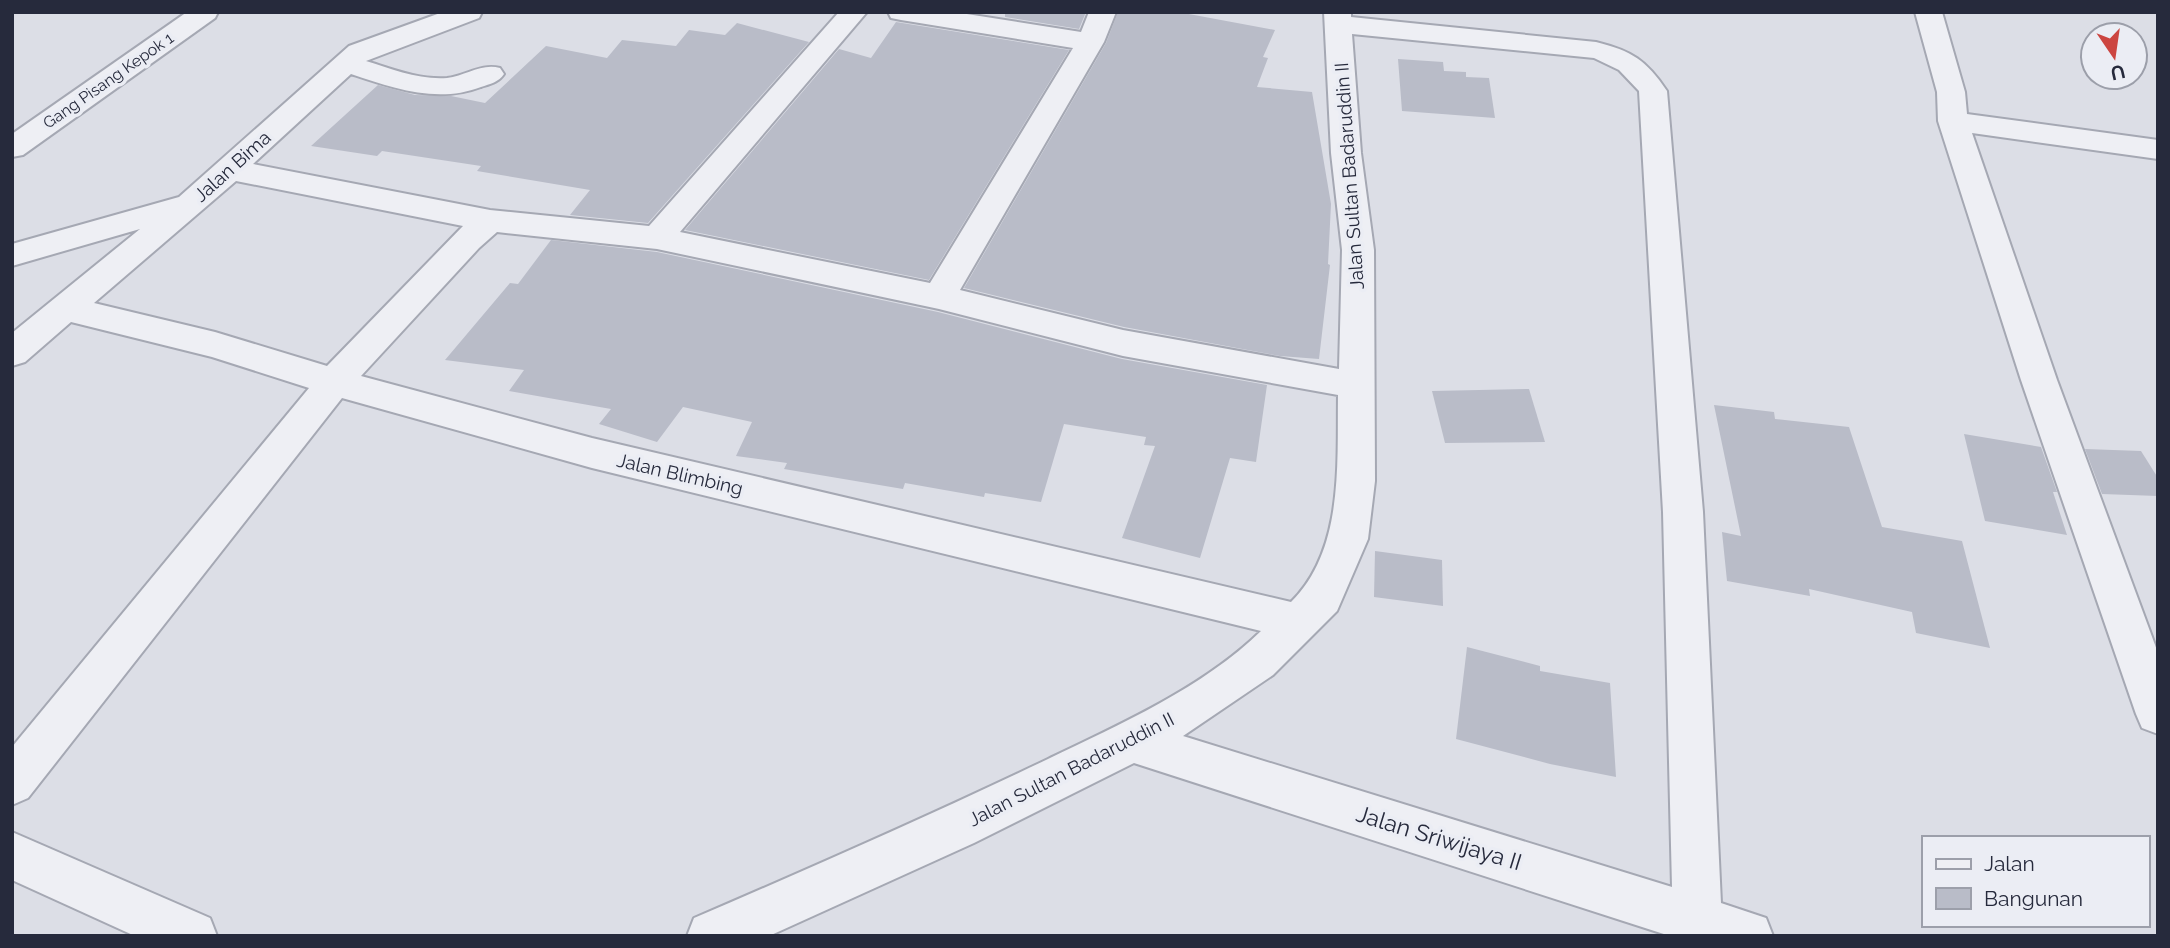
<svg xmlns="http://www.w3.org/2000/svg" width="2170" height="948" viewBox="0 0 2170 948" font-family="Raleway,sans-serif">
	<rect width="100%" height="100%" fill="#dcdee6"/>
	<g fill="#b9bcc8">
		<polygon points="1005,12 1086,12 1079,29 1005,17"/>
		<polygon points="1118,12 1178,12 1275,30 1263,57 1268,58 1257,87 1312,92 1331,204 1328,264 1330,265 1319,359 1280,356 1124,327 964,288 1106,43"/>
		<polygon points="896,22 1069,50 929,280 685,230 839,49 871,58"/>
		<polygon points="737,23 809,42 648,223 570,215 590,190 477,171 481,166 382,151 377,156 311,146 378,85 415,95 451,96 485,103 546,46 607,58 622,40 676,46 689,30 725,35"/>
		<polygon points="1398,59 1443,62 1444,71 1466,72 1466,77 1489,78 1495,118 1402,111"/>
		<polygon points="551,240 657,252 938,312 1122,359 1267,385 1256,462 1230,458 1200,558 1122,538 1155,446 1144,445 1146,437 1064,424 1041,502 985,493 984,497 905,483 903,489 784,469 787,463 736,456 752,422 683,407 657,442 599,424 611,409 509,391 524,370 445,360 510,283 518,284"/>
		<polygon points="1529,389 1545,442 1445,443 1432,391"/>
		<polygon points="1714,405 1774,412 1775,419 1849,427 1882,527 1962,541 1990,648 1916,633 1912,612 1809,589 1810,596 1727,581 1722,532 1741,536"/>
		<polygon points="1964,434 2041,447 2057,492 2053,492 2067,535 1985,521"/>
		<polygon points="2085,449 2141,451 2158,478 2158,496 2102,494"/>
		<polygon points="1375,551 1442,560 1443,606 1374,597"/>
		<polygon points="1467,647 1540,666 1540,671 1610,683 1616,777 1550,764 1456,739"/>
	</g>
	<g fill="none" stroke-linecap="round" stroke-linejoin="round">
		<g stroke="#a5a8b3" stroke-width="4">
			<g id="minor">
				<polygon points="187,12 218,12 215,18 23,155 12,157 12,134"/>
				<path d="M443 12H482L479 18 366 61C392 69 419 80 447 78 466 76 481 63 500 68L504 74C499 82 490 84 481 87 437 104 393 88 351 74L253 164 490 210 649 226 839 12H867L680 232 930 283 1073 48 901 20 891 18 888 12H954L1081 32 1089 12H1116L1104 42 960 290 1123 330 1339 369 1342 250 1331 153 1324 12H1351V17L1596 42C1632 51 1646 60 1667 91L1703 512 1721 903 1766 918 1773 936H1670L1134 763 974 843 769 936H687L694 918C813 867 931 815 1048 759 1119 725 1204 687 1261 631L592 468 342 398 28 798 12 805V747L309 388 212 357 71 322 25 362 12 366V333L140 229 12 266V244L179 197 349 46ZM1352 34 1594 58 1619 70 1639 91 1663 512 1672 887 1183 736 1273 675 1337 611 1368 539 1375 481 1374 250 1361 153ZM236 181 463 226 327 366 215 332 94 303ZM497 232 657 249 939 309 1123 356 1338 395C1337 464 1344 550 1291 602L592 438 361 376 479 248Z"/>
				<polygon points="1915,12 1942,12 1965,92 1967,114 2158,140 2158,159 1972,133 2057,380 2158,653 2158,734 2142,728 2136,714 2021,380 1938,121 1937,92"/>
				<polygon points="12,832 210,918 217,936 135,936 12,880"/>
			</g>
		</g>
		<use href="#minor" fill="#eeeff4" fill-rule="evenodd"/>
	</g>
	<g text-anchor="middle" stroke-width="7" stroke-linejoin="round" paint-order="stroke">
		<g font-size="16" fill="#262a3c" stroke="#ebedf4">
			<text transform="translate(108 80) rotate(-35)" y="6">Gang Pisang Kepok 1</text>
		</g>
		<g font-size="19" fill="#262a3c" stroke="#ebedf4">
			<text transform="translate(232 166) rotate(-42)" y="7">Jalan Bima</text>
			<text transform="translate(1349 176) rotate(-94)" y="7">Jalan Sultan Badaruddin II</text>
			<text transform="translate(680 474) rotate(13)" y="7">Jalan Blimbing</text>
			<text transform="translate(1071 769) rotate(-27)" y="7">Jalan Sultan Badaruddin II</text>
		</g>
		<g font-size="23" fill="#262a3c" stroke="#ebedf4">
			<text transform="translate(1439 838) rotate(17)" y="8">Jalan Sriwijaya II</text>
		</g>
	</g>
	<rect width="2170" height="948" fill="none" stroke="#262a3c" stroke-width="28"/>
	<rect x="1922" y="836" width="228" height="91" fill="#ebedf4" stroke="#9c9faa" stroke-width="2"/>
	<rect x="1936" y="859" width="35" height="10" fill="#eeeff4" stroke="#9c9faa" stroke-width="2"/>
	<text x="1984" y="871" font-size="21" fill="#262a3c">Jalan</text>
	<rect x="1936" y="888" width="35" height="21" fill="#b9bcc8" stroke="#9c9faa" stroke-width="2"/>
	<text x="1984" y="906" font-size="21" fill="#262a3c">Bangunan</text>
	<g transform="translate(2114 56) rotate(167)"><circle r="33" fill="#ebedf4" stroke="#9c9faa" stroke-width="2"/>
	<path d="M0-5L12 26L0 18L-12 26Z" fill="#cc4540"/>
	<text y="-10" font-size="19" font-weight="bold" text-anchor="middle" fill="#262a3c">U</text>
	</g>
</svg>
